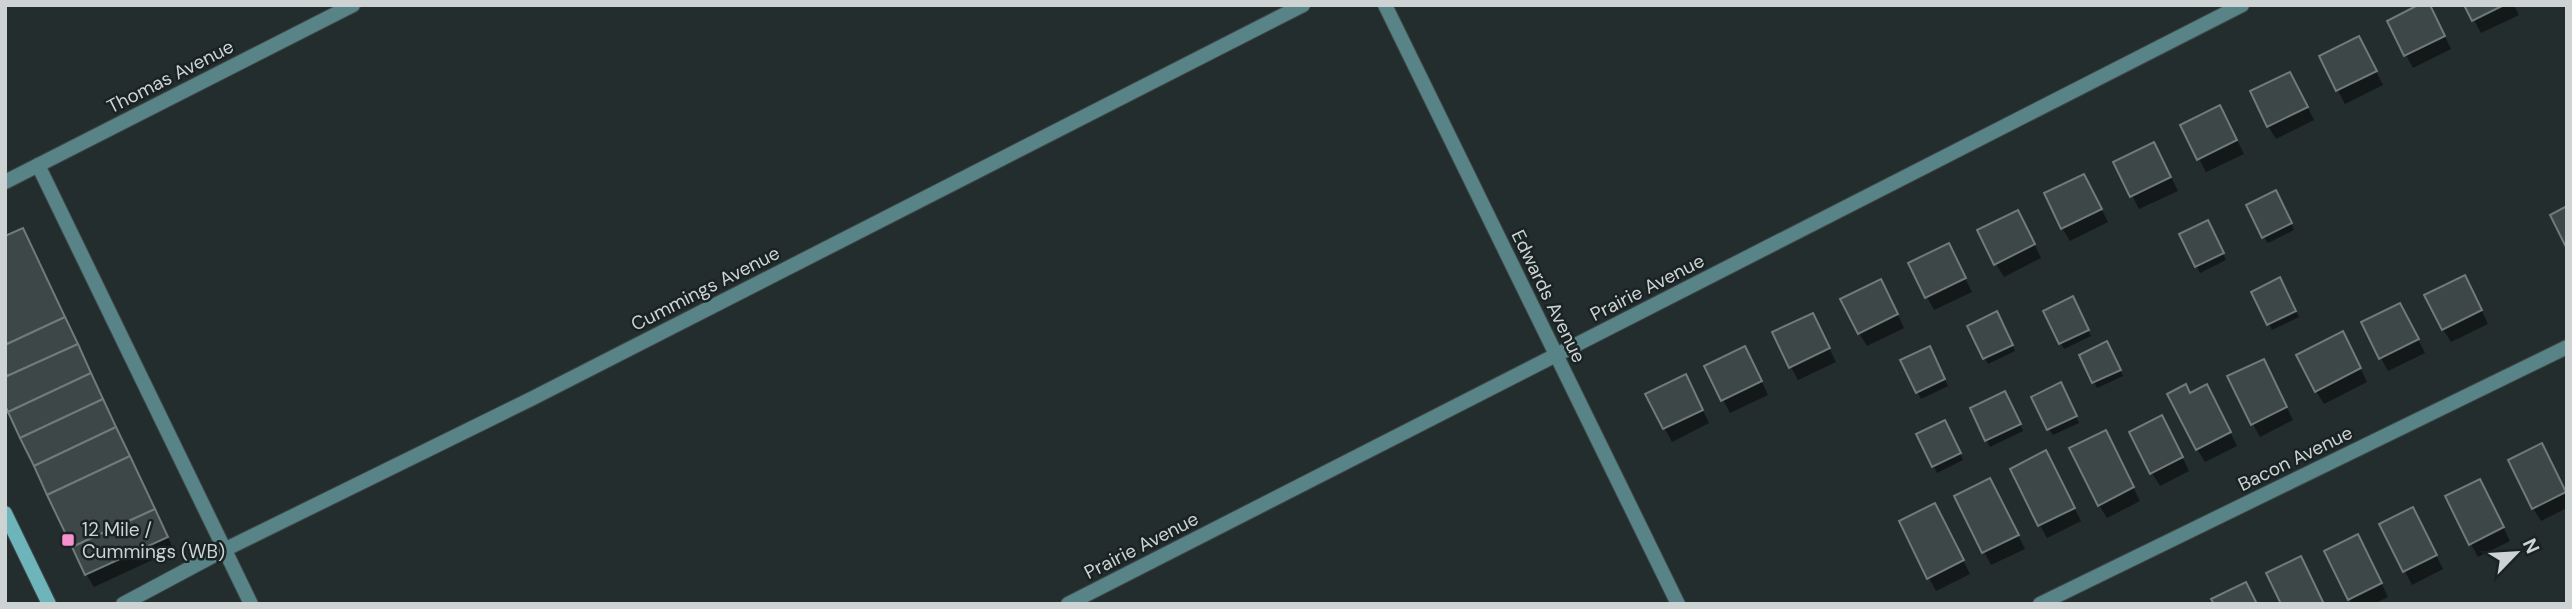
<svg xmlns="http://www.w3.org/2000/svg" width="2572" height="609" viewBox="0 0 2572 609" font-family="'DM Sans',sans-serif">
	<rect width="100%" height="100%" fill="#242d2e"/>
	<g fill="#0007">
		<polygon points="2466,5 2514,5 2519,15 2481,33"/>
		<polygon points="2435,16 2451,49 2413,68 2406,55"/>
		<polygon points="2366,52 2383,85 2345,104 2321,57"/>
		<polygon points="2297,87 2314,120 2276,139 2268,126"/>
		<polygon points="2227,120 2244,154 2206,172 2182,126"/>
		<polygon points="2161,157 2178,191 2139,209 2116,163"/>
		<polygon points="2091,189 2108,222 2070,241 2062,228"/>
		<polygon points="2279,199 2294,230 2268,243 2264,237"/>
		<polygon points="2025,225 2041,258 2004,277 1996,264"/>
		<polygon points="2211,229 2226,260 2200,273 2181,235"/>
		<polygon points="23,230 174,550 94,587 86,574"/>
		<polygon points="1955,258 1972,292 1934,310 1927,297"/>
		<polygon points="2283,286 2299,317 2272,330 2269,324"/>
		<polygon points="2472,290 2488,324 2451,342 2443,329"/>
		<polygon points="1888,294 1904,328 1867,346 1859,333"/>
		<polygon points="2076,305 2091,336 2064,349 2061,343"/>
		<polygon points="2407,318 2425,353 2388,371 2381,358"/>
		<polygon points="2000,320 2015,351 1988,364 1985,358"/>
		<polygon points="1819,328 1836,362 1798,380 1791,367"/>
		<polygon points="2350,346 2367,382 2324,404 2316,391"/>
		<polygon points="2110,350 2123,376 2097,388 2094,382"/>
		<polygon points="1933,354 1948,386 1921,399 1902,361"/>
		<polygon points="1752,361 1768,395 1730,413 1706,367"/>
		<polygon points="2270,374 2293,420 2260,437 2253,424"/>
		<polygon points="1693,390 1709,423 1672,442 1647,395"/>
		<polygon points="2064,391 2079,423 2053,435 2049,429"/>
		<polygon points="2190,395 2214,400 2237,446 2205,462 2197,449"/>
		<polygon points="2008,399 2023,431 1990,447 1972,409"/>
		<polygon points="1948,428 1963,460 1937,473 1918,435"/>
		<polygon points="2169,430 2189,471 2160,486 2152,473"/>
		<polygon points="2112,446 2140,501 2107,518 2099,505"/>
		<polygon points="2549,459 2567,494 2567,508 2541,521 2533,508"/>
		<polygon points="2053,466 2081,521 2047,538 2040,525"/>
		<polygon points="1997,494 2025,549 1991,565 1956,497"/>
		<polygon points="2487,494 2510,541 2478,557 2471,544"/>
		<polygon points="1942,519 1970,574 1936,591 1929,578"/>
		<polygon points="2420,523 2443,569 2412,585 2381,525"/>
		<polygon points="2365,550 2388,597 2374,604 2352,604 2326,552"/>
	</g>
	<g fill="#3d4748" stroke="#6f7a7a" stroke-width="2">
		<polygon points="2418,5 2430,5 2445,36 2404,56 2387,21"/>
		<polygon points="2464,5 2504,5 2472,21"/>
		<polygon points="2359,36 2377,71 2336,91 2319,56"/>
		<polygon points="2290,72 2308,107 2267,127 2250,91"/>
		<polygon points="2220,105 2237,140 2197,160 2180,125"/>
		<polygon points="2154,142 2171,177 2130,197 2113,162"/>
		<polygon points="2084,174 2102,209 2061,229 2044,193"/>
		<polygon points="2276,190 2292,223 2262,238 2246,205"/>
		<polygon points="2567,206 2567,249 2550,215"/>
		<polygon points="2018,210 2035,244 1994,265 1977,230"/>
		<polygon points="2208,220 2224,253 2195,267 2179,234"/>
		<polygon points="23,228 65,317 5,345 5,236"/>
		<polygon points="1949,243 1966,278 1925,298 1908,263"/>
		<polygon points="2465,275 2482,310 2442,330 2424,295"/>
		<polygon points="2280,277 2296,311 2267,325 2251,292"/>
		<polygon points="1881,279 1898,314 1858,334 1840,299"/>
		<polygon points="2073,296 2089,330 2059,344 2043,311"/>
		<polygon points="2400,303 2419,339 2379,359 2361,322"/>
		<polygon points="1997,311 2013,345 1983,359 1967,326"/>
		<polygon points="1813,313 1830,348 1789,368 1772,332"/>
		<polygon points="65,317 78,344 5,377 5,345"/>
		<polygon points="2343,331 2361,368 2315,392 2296,355"/>
		<polygon points="2107,341 2121,370 2092,383 2079,355"/>
		<polygon points="78,344 91,373 8,412 5,405 5,377"/>
		<polygon points="1745,346 1762,381 1721,401 1704,366"/>
		<polygon points="1930,346 1945,379 1916,393 1900,360"/>
		<polygon points="2264,359 2287,407 2251,425 2227,376"/>
		<polygon points="91,373 103,399 20,438 8,412"/>
		<polygon points="1686,374 1703,410 1663,429 1645,394"/>
		<polygon points="2061,382 2077,416 2047,430 2031,397"/>
		<polygon points="2186,384 2190,393 2207,384 2231,432 2196,450 2167,394"/>
		<polygon points="2005,391 2021,424 1985,441 1970,408"/>
		<polygon points="103,399 116,427 34,466 20,438"/>
		<polygon points="2162,415 2183,457 2150,474 2129,432"/>
		<polygon points="1945,420 1961,453 1932,467 1916,434"/>
		<polygon points="116,427 130,456 47,495 34,466"/>
		<polygon points="2106,430 2134,487 2098,506 2069,448"/>
		<polygon points="2542,443 2566,492 2532,509 2508,460"/>
		<polygon points="2046,450 2075,508 2038,526 2010,469"/>
		<polygon points="130,456 155,509 72,547 47,495"/>
		<polygon points="1990,478 2019,535 1982,553 1954,496"/>
		<polygon points="2480,479 2504,527 2469,545 2445,496"/>
		<polygon points="1935,503 1964,560 1927,579 1899,521"/>
		<polygon points="2413,507 2437,555 2403,572 2379,524"/>
		<polygon points="155,509 168,537 85,575 72,547"/>
		<polygon points="2358,534 2382,583 2348,600 2324,551"/>
		<polygon points="2301,556 2324,604 2281,604 2266,573"/>
		<polygon points="2246,582 2257,604 2214,604 2211,599"/>
	</g>
	<g fill="none" stroke-linecap="round" stroke-linejoin="round">
		<g stroke="#3f4848" stroke-width="16">
			<polyline id="service" points="38,165 251,604"/>
		</g>
		<g stroke="#3f4848" stroke-width="16">
			<g id="minor">
				<polyline points="1385,5 1678,604"/>
				<polyline points="5,182 353,5"/>
				<polyline points="123,604 224,550 531,399 1303,5"/>
				<polyline points="1068,604 2242,5"/>
				<polyline points="2040,604 2567,347"/>
			</g>
		</g>
		<g stroke="#3f4848" stroke-width="16">
			<polyline id="secondary" points="5,513 49,604"/>
		</g>
		<use href="#service" stroke="#588387" stroke-width="14"/>
		<use href="#minor" stroke="#588387" stroke-width="14"/>
		<use href="#secondary" stroke="#6db5bb" stroke-width="14"/>
	</g>
	<rect fill="#f890cc" stroke="#1a2324" stroke-width="2.5" x="61" y="533" width="14" height="14" rx="3.5"/>
	<g text-anchor="middle" stroke-width="5" stroke-linejoin="round" paint-order="stroke">
		<g font-size="19" fill="#cdd3d3" stroke="#1a2324">
			<text transform="translate(170 76) rotate(-27)" y="7">Thomas Avenue</text>
			<text transform="translate(1647 287) rotate(-27)" y="7">Prairie Avenue</text>
			<text transform="translate(705 288) rotate(-27)" y="7">Cummings Avenue</text>
			<text transform="translate(1549 296) rotate(64)" y="7">Edwards Avenue</text>
			<text transform="translate(2295 458) rotate(-26)" y="7">Bacon Avenue</text>
			<text transform="translate(1141 545) rotate(-27)" y="7">Prairie Avenue</text>
		</g>
		<g font-size="19" fill="#cdd3d3" stroke="#1a2324" text-anchor="start">
			<text x="82" y="536">12 Mile /<tspan x="82" dy="22">Cummings (WB)</tspan></text>
		</g>
	</g>
	<rect width="2572" height="609" fill="none" stroke="#cdd3d3" stroke-width="14"/>
	<g transform="translate(2516 553) rotate(65)" stroke="#1a2324" stroke-width="5" paint-order="stroke">
	<path d="M0-5L12 26L0 18L-12 26Z" fill="#cdd3d3"/>
	<text y="-10" font-size="19" font-weight="bold" text-anchor="middle" fill="#cdd3d3">N</text>
	</g>
</svg>
